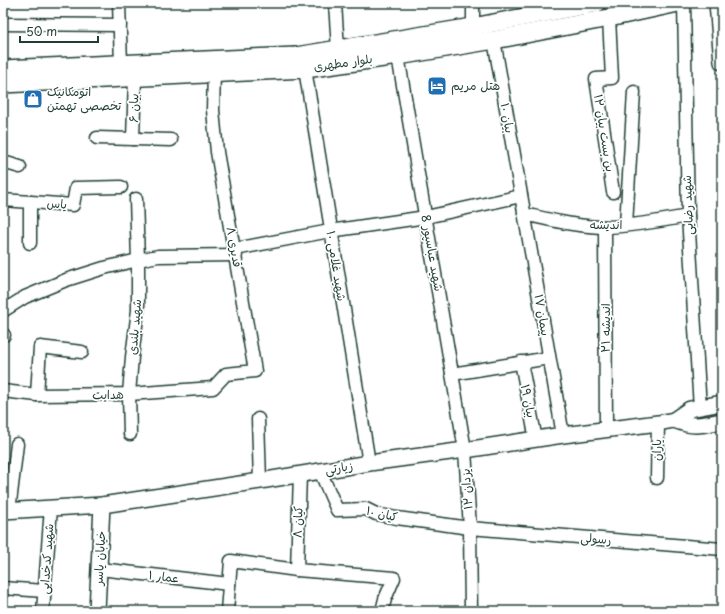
<svg xmlns="http://www.w3.org/2000/svg" width="725" height="614" viewBox="0 0 725 614" font-family="'Playpen Sans','Playpen Sans Arabic',sans-serif">
	<rect width="100%" height="100%" fill="#fff"/>
	<filter id="ink" filterUnits="userSpaceOnUse"><feTurbulence type="fractalNoise" baseFrequency=".025" numOctaves="2"/><feDisplacementMap in="SourceGraphic" scale="8" xChannelSelector="R" yChannelSelector="G"/><feConvolveMatrix kernelMatrix="1 2 1 2 8 2 1 2 1" color-interpolation-filters="sRGB"/></filter>
	<g filter="url(#ink)">
		<g fill="none" stroke-linecap="round" stroke-linejoin="round">
			<g stroke="#1f3d34" stroke-width="15">
				<g id="minor">
					<polyline points="119,3 121,64"/>
					<polyline points="335,3 338,49"/>
					<polyline points="473,3 473,27"/>
					<polyline points="684,3 688,216 700,408"/>
					<polyline points="609,18 612,78 596,79 613,192"/>
					<polyline points="3,24 120,25"/>
					<polyline points="494,40 563,435"/>
					<polyline points="398,56 465,450 470,528 471,611"/>
					<polyline points="305,69 369,463"/>
					<polyline points="97,138 171,140"/>
					<polyline points="133,139 135,77"/>
					<polyline points="3,162 20,167"/>
					<polyline points="3,200 73,205 76,188 121,187"/>
					<polyline points="30,202 30,243"/>
					<path d="M524 214C551 220 578 227 606 227 633 226 661 221 688 216"/>
					<polyline points="626,225 634,92"/>
					<polyline points="605,227 606,430"/>
					<polyline points="235,249 330,231 426,217 521,196"/>
					<polyline points="3,311 25,297 66,280 104,268 138,260 158,256 236,255"/>
					<polyline points="3,335 4,335"/>
					<polyline points="521,362 536,440"/>
					<polyline points="452,374 549,358"/>
					<polyline points="3,391 37,395 129,394 213,388 226,374 255,371 217,152 213,110 214,73"/>
					<polyline points="37,395 40,347 82,352"/>
					<polyline points="258,419 260,481"/>
					<polyline points="130,434 129,394 132,357 138,310 138,260 136,199"/>
					<polyline points="320,471 337,510 366,509 376,514 397,518 470,528 722,549"/>
					<polyline points="657,478 658,423"/>
					<polyline points="9,511 17,444"/>
					<polyline points="100,569 229,584"/>
					<polyline points="297,570 300,474"/>
					<polyline points="3,588 44,591"/>
					<polyline points="43,611 51,508"/>
					<polyline points="227,611 231,561 297,570 394,578 385,599 382,611"/>
				</g>
			</g>
			<g stroke="#1f3d34" stroke-width="18">
				<g id="tertiary">
					<polyline points="717,3 722,62"/>
					<path d="M674 420C694 428 702 425 722 421"/>
					<polyline points="3,511 102,505 260,481 369,463 465,450 563,435 658,423 674,420 690,409 722,403"/>
					<polyline points="97,611 102,505"/>
				</g>
			</g>
			<g stroke="#1f3d34" stroke-width="20">
				<g id="secondary">
					<polyline points="3,69 296,56 473,27 597,3"/>
					<polyline points="3,84 305,69 398,56 494,40 609,18 678,3"/>
				</g>
			</g>
			<use href="#minor" stroke="#fff" stroke-width="12"/>
			<use href="#tertiary" stroke="#fff" stroke-width="15"/>
			<use href="#secondary" stroke="#fff" stroke-width="17"/>
		</g>
	</g>
	<defs>
		<g id="hotel-square" transform="scale(1)"><rect x="-9" y="-9" width="18" height="18" rx="4" fill="#1f6fb2" stroke="#fff"/><path d="M-6-4.5h1.5V1H6V5H4.5V3h-9V5H-6ZM-4 0a1.8 1.8 0 1 1 3.6 0ZM.5 0V-2.5h3Q6-2.5 6 0Z" fill="#fff"/></g>
		<g id="shop-square" transform="scale(1)"><rect x="-9" y="-9" width="18" height="18" rx="4" fill="#1f6fb2" stroke="#fff"/><path d="M-5-2.5h2.3a2.7 3.5 0 0 1 5.4 0H5L5.5 6h-11ZM-1.5-2.5h3a1.5 2.3 0 0 0-3 0Z" fill="#fff"/></g>
	</defs>
	<g fill-rule="evenodd">
		<use href="#hotel-square" x="437" y="86"/>
		<use href="#shop-square" x="33" y="99"/>
	</g>
	<g text-anchor="middle" stroke-width="3.5" stroke-linejoin="round" paint-order="stroke">
		<g font-size="12" fill="#1f3d34" stroke="#fff">
			<text transform="translate(343 63) rotate(-8)" y="4">بلوار مطهری</text>
			<text transform="translate(134 108) rotate(-89)" y="4">بیان ۶</text>
			<text transform="translate(507 118) rotate(80)" y="4">بیان ۱۰</text>
			<text transform="translate(604 133) rotate(81)" y="4">بن بست بیان ۱۲</text>
			<text transform="translate(57 204) rotate(4)" y="4">یاس</text>
			<text transform="translate(688 205) rotate(-92)" y="4">شهید رضایی</text>
			<text x="606" y="229">اندیشه</text>
			<text transform="translate(234 247) rotate(80)" y="4">قدیری ۸</text>
			<text transform="translate(432 253) rotate(80)" y="4">شهید عباسپور 8</text>
			<text transform="translate(336 266) rotate(81)" y="4">شهید غلامی ۱۰</text>
			<text transform="translate(542 315) rotate(80)" y="4">پیمان ۱۷</text>
			<text transform="translate(135 327) rotate(-85)" y="4">شهید بلندی</text>
			<text transform="translate(606 328) rotate(-90)" y="4">اندیشه ۲۱</text>
			<text transform="translate(108 395) rotate(-1)" y="4">هدایت</text>
			<text transform="translate(528 401) rotate(79)" y="4">بیان ۱۹</text>
			<text transform="translate(657 450) rotate(-89)" y="4">یاران</text>
			<text transform="translate(339 468) rotate(-9)" y="4">زیارتی</text>
			<text transform="translate(467 489) rotate(-94)" y="4">یزدان ۱۲</text>
			<text transform="translate(382 514) rotate(13)" y="4">کیان ۱۰</text>
			<text transform="translate(298 522) rotate(-88)" y="4">کیان ۸</text>
			<text transform="translate(596 539) rotate(5)" y="4">رسولی</text>
			<text transform="translate(100 558) rotate(-87)" y="4">خیابان یاسر</text>
			<text transform="translate(47 559) rotate(-86)" y="4">شهید کدخدایی</text>
			<text transform="translate(164 577) rotate(7)" y="4">عمار ۱</text>
		</g>
		<g font-size="12" fill="#1f3d34" stroke="#fff" text-anchor="start">
			<text x="451" y="90">هتل مریم</text>
			<text x="47" y="96">اتومکانیک<tspan x="47" dy="14">تخصصی تهمتن</tspan></text>
		</g>
	</g>
	<rect width="725" height="614" fill="none" stroke="#fff" stroke-width="16"/>
	<rect x="8" y="8" width="709" height="598" fill="none" stroke="#1f3d34" stroke-width="1.5" filter="url(#ink)"/>
	<path d="M20 36v6h78v-6" fill="none" stroke="#1f3d34" stroke-width="2"/>
	<text x="26" y="36" font-size="12" fill="#1f3d34" stroke="#ffffff" stroke-width="3" paint-order="stroke">50 m</text>
</svg>
